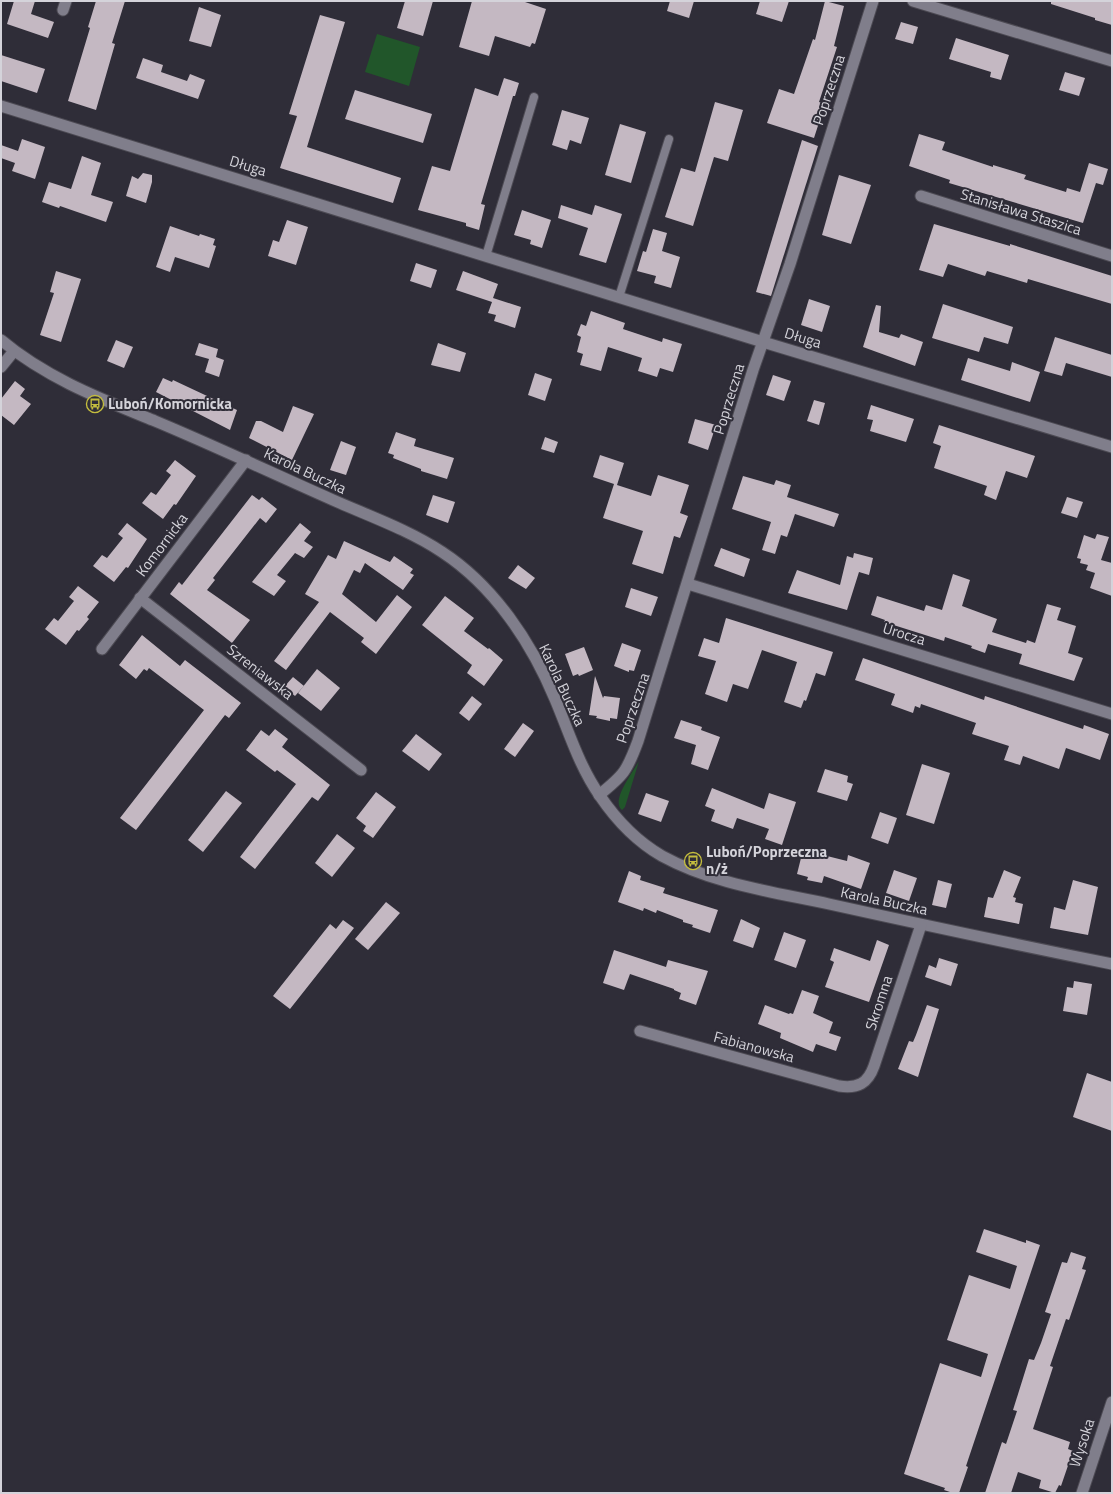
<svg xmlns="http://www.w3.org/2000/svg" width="1113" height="1494" viewBox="0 0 1113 1494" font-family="'Titillium Web',sans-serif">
	<rect width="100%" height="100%" fill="#2f2d38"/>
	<g fill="#21562a">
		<polygon points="377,34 420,47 409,86 365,72"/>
		<path d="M639 761 625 807 622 810C610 801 634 771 639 761Z"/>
	</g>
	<g fill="#c4b8c2">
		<polygon points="14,1 35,1 31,14 54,22 48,38 7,24"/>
		<polygon points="96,1 125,1 112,43 115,44 96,110 68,101 90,28 88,27"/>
		<polygon points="405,1 433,1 423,36 397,28"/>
		<polygon points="472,1 522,1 546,9 535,44 532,43 530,47 495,36 489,56 459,47"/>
		<polygon points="670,1 694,1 689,18 667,11"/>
		<polygon points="760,1 789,1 782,22 756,14"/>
		<polygon points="825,1 844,6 834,46 837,47 819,102 825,104 814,138 767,123 779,89 794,94 813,39 815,40"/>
		<polygon points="1051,1 1112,1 1112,25 1095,20 1095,18 1051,4"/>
		<polygon points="199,7 221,15 211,47 189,41"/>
		<polygon points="320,15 345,22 307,147 401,178 393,203 280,168 297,116 289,114"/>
		<polygon points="901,22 918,27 913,44 895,39"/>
		<polygon points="956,38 1009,55 1001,80 990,77 991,72 949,59"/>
		<polygon points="1,55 45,69 37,93 1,81"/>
		<polygon points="143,58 163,65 161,72 187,81 190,74 205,80 198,99 136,78"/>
		<polygon points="1065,72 1085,78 1079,96 1059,90"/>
		<polygon points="504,78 519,83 515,96 513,96 481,204 485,205 479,230 466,226 466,223 418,210 432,166 450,171 475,88 498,96"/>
		<polygon points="355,90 432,114 423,143 345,119"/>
		<polygon points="715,102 743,110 728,161 714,157 693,226 665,217 681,168 695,172"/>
		<polygon points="562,110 589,118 581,144 570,140 567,150 552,145"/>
		<polygon points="620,124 646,132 631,183 605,175"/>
		<polygon points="919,134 945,142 942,150 993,167 993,165 1026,175 1024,179 1066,192 1067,188 1080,192 1089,163 1108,169 1103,185 1096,183 1083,223 949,183 950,180 909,166"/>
		<polygon points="22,139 45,147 35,179 12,171 15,163 1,158 1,145 18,151"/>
		<polygon points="802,140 818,146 771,296 756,292"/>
		<polygon points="82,156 101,163 91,195 113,202 106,222 60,206 59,208 42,202 49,182 71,189"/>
		<polygon points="143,173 152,175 152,182 146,203 126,196 132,176 138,179"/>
		<polygon points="839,175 871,185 851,244 822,235"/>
		<polygon points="561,205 592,215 595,205 622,214 606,263 579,255 588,228 558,218"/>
		<polygon points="522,210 551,220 542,248 530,244 531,240 514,235"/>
		<polygon points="287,220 308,227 296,265 268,256 273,240 279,242"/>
		<polygon points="934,224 1010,246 1010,244 1112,276 1112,304 1028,279 1027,283 987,271 985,276 948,264 943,277 919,270"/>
		<polygon points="170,226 199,236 200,234 215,239 213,245 216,246 209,268 175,257 170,272 156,267"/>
		<polygon points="653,229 667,233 662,251 680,257 671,288 654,283 656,276 637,271 643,251 646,252"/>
		<polygon points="416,263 437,270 431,288 410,281"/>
		<polygon points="56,271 81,279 61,342 40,335 54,293 50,292"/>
		<polygon points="463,271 498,284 493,298 521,307 515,328 494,321 496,315 488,313 492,302 456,290"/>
		<polygon points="809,299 830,306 822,332 801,325"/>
		<polygon points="943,304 1013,327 1008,344 984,337 979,352 932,338"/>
		<polygon points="876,305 881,306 879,332 899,338 901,334 923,342 915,366 863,347"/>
		<polygon points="591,311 625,323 623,329 662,342 663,338 682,344 673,372 660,368 657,377 638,371 642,358 608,347 601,371 580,365 583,354 577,352 581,337 577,335 581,324 586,326"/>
		<polygon points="1055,337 1112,355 1112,377 1066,363 1062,376 1044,371"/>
		<polygon points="116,340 133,347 124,368 107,361"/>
		<polygon points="199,343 218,349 216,357 224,360 219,377 205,372 209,359 195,355"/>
		<polygon points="438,343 466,353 460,372 431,365"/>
		<polygon points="968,358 1010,371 1012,362 1040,372 1030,402 961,380"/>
		<polygon points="535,373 552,379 545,401 528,395"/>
		<polygon points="773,375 791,381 784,401 766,395"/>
		<polygon points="163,378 172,382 173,380 237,410 230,430 156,392"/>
		<polygon points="15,381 25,389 20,396 31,404 14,425 1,415 1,399"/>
		<polygon points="814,400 825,403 819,425 807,421"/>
		<polygon points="871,405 914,419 906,442 870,431 873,420 867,419"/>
		<polygon points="293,406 314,414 292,460 249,438 256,421 261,421 283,432"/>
		<polygon points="695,419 716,425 708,450 688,443"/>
		<polygon points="939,425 1035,456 1027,478 1006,471 996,500 984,495 987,486 934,468 941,446 933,443"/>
		<polygon points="396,432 416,439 414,446 454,458 447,479 421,471 421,469 393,458 394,455 388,453"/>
		<polygon points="545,437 558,442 554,453 541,449"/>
		<polygon points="341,441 356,447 346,475 330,470"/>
		<polygon points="600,455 624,463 617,485 651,496 658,475 689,485 680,513 688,516 680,538 674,536 663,574 632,564 643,531 603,518 614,484 593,477"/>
		<polygon points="175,460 196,476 176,505 174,504 163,519 142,503 151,492 156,495 171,475 166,471"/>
		<polygon points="743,476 774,485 776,480 791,485 787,497 839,514 834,527 795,514 787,537 781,535 775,554 762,550 771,522 732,509"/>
		<polygon points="252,495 259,500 262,497 277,509 266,523 260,518 213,578 215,580 207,590 250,620 232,643 170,594 179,582 182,585"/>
		<polygon points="433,495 455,502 448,523 426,515"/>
		<polygon points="1067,497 1083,502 1077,518 1061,513"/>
		<polygon points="127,523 147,539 128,568 126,567 114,582 93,566 102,555 107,558 123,538 118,534"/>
		<polygon points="300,523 311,532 304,541 313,547 304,558 295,553 277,575 286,581 274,596 252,582"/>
		<polygon points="1097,534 1109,537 1101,560 1112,563 1112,596 1090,588 1095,573 1086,570 1088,565 1080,563 1081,559 1077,558 1084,535 1095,539"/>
		<polygon points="344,541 390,562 394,556 413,569 410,573 414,575 403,590 365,563 360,573 354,570 342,594 376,622 397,595 412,607 376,654 361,642 364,638 330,612 286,670 274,661 319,602 305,594 328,555 336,559"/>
		<polygon points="721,548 750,559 744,577 714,566"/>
		<polygon points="854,553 873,558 869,575 859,572 847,610 788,593 797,570 840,585 847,556 853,558"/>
		<polygon points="518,565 535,578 526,589 508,578"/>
		<polygon points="953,574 970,580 962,606 997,619 992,632 1026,643 1027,640 1035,643 1047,604 1061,608 1057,620 1076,626 1068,653 1083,658 1074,681 1019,664 1022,654 988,644 985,653 971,648 972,646 945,637 944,641 884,622 885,620 871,615 877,596 924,611 926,605 942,610"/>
		<polygon points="78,586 99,602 87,617 89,619 79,631 77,630 66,645 45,629 54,618 58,621 74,601 69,597"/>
		<polygon points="631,588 658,597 651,616 625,607"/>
		<polygon points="445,596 474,618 464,631 488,649 489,648 503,660 484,686 467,673 472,665 422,625"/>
		<polygon points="726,618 833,652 825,676 816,673 806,701 804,700 801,708 784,702 797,662 762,650 748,689 733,684 727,702 705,694 716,661 698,656 704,638 719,643"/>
		<polygon points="142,635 180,666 185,660 241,703 229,718 225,715 136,830 120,818 204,710 149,668 147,671 144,669 136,679 119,665"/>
		<polygon points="622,643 641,650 634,671 629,670 629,672 614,666"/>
		<polygon points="584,647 593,670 579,676 578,674 573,676 565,654"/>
		<polygon points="863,658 984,700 985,696 1083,729 1084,725 1109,734 1100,760 1066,748 1059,769 1023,756 1020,765 1004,760 1009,746 972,734 976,723 921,704 920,708 915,706 913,713 891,705 895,694 855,680"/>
		<polygon points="317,669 340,688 321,711 298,693"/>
		<polygon points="595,676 603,698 604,696 620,698 617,719 610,718 610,721 596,718 597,716 589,715"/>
		<polygon points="293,677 304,686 295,696 284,687"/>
		<polygon points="472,696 482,704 469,721 459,713"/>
		<polygon points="681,720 702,727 701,730 720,737 708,770 691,764 696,745 674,738"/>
		<polygon points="523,723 534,731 515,757 504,749"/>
		<polygon points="275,729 288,739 282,747 330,785 318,801 312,797 255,869 240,857 296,784 277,770 275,772 246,750 261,730 269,736"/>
		<polygon points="416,734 442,754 429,771 402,751"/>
		<polygon points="922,764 950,773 934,824 906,815"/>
		<polygon points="825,769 848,776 847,782 853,784 847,801 817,792"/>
		<polygon points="712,788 764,809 769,793 796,802 782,845 765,839 769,829 737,818 733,829 711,821 715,810 705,806"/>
		<polygon points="226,791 242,803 203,852 188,840"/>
		<polygon points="376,792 396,807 373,838 363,831 366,826 356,818"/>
		<polygon points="646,793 669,801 661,822 638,814"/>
		<polygon points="880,812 897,818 888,844 871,838"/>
		<polygon points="337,834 355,848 332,877 315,863"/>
		<polygon points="803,850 847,861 848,855 870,863 861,889 824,876 822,883 807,880 808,877 797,874"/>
		<polygon points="894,870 917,878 909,901 886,893"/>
		<polygon points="1004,870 1021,877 1013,897 1016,898 1015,902 1023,904 1019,924 984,917 988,897 993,898"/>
		<polygon points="629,871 641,876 640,880 665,888 663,893 718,910 710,933 692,927 693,925 683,922 683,920 657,910 656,913 644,908 643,911 618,902"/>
		<polygon points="938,880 952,884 946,908 932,905"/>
		<polygon points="1073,880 1098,887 1088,935 1050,928 1054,907 1065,910"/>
		<polygon points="386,902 400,913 368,950 355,939"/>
		<polygon points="741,919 760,928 753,948 733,941"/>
		<polygon points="343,920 354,928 290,1009 273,996 330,924 336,929"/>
		<polygon points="784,932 806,940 796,968 774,960"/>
		<polygon points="877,940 889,945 869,1002 825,987 834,962 830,960 834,948 870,961"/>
		<polygon points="614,950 666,967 668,960 708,971 696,1005 679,999 681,993 674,990 674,989 630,974 624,990 603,983"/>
		<polygon points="939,958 958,964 951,986 925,977 929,965 936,968"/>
		<polygon points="1074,981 1092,984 1087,1015 1063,1011 1067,987 1073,988"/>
		<polygon points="802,990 819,996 813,1013 833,1022 829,1033 841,1037 836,1051 816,1044 813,1052 780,1038 781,1033 758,1024 765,1005 789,1014 790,1013 793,1014"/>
		<polygon points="927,1005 939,1009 918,1077 898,1069 909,1041 913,1042 916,1035"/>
		<polygon points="1087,1073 1112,1082 1112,1131 1073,1117"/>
		<polygon points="984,1229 1026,1243 1026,1240 1040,1245 966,1466 968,1467 959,1493 953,1493 944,1490 945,1488 904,1474 940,1363 981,1377 988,1354 947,1340 969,1275 1010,1289 1017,1266 976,1252"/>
		<polygon points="1071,1252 1086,1257 1082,1269 1086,1270 1069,1320 1066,1319 1050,1366 1053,1367 1033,1429 1070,1442 1068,1449 1073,1451 1061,1486 1059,1485 1055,1493 1039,1488 1041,1480 1018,1472 1011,1493 985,1493 1002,1442 1006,1444 1017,1411 1013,1410 1029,1359 1034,1360 1041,1343 1051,1314 1045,1312 1062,1262 1067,1263"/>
	</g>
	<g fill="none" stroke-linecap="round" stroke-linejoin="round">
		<g stroke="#4c4a53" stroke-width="10">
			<g id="service">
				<polyline points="486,256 534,97"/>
				<polyline points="619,297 669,139"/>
			</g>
		</g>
		<g stroke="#4c4a53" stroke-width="13">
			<g id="minor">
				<polyline points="63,10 66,1"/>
				<polyline points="1,106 763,342 1112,447"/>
				<polyline points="921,196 1112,256"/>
				<path d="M1 340C46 378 101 399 155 421 215 446 274 474 333 500 369 516 409 530 442 552 494 586 531 642 555 699 569 732 579 766 600 796 617 821 636 841 662 856 713 884 774 892 829 904 924 925 1018 945 1112 964"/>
				<polyline points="1,367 14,351"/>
				<polyline points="688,584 1112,714"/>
				<polyline points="140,598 361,770"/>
				<polyline points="102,649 246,460"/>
				<path d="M599 795C624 775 627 771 638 741L753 370 790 264 873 1"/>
				<path d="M640 1031 839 1086C858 1089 868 1083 874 1066L921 925"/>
				<polyline points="1082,1493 1112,1402"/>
			</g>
		</g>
		<g stroke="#4c4a53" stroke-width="13">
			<polyline id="tertiary" points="913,1 1112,61"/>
		</g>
		<use href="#service" stroke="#807e8b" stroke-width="8"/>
		<use href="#minor" stroke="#807e8b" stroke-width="11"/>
		<use href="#tertiary" stroke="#807e8b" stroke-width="11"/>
	</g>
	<defs>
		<g id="bus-ring" transform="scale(0.9)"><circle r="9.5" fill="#2f2d38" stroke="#c4bd3e" stroke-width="1.5"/><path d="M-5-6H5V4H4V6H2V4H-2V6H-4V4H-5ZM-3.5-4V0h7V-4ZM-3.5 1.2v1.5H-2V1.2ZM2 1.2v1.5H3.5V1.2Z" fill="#c4bd3e"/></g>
	</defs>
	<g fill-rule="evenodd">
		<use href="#bus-ring" x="95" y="404"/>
		<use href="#bus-ring" x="693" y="861"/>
	</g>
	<g text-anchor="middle" stroke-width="4" stroke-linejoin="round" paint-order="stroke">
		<g font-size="15" fill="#d4d3da" stroke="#2f2d38">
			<text transform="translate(829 90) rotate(-72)" y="5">Poprzeczna</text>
			<text transform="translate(248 166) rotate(17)" y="5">Długa</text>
			<text transform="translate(1021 212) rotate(17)" y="5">Stanisława Staszica</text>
			<text transform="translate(803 338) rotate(17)" y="5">Długa</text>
			<text transform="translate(729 399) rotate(-73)" y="5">Poprzeczna</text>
			<text transform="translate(305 471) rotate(25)" y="5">Karola Buczka</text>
			<text transform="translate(162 545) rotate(-53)" y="5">Komornicka</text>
			<text transform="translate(904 634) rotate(17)" y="5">Urocza</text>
			<text transform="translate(260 672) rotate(38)" y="5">Szreniawska</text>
			<text transform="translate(562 685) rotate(65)" y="5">Karola Buczka</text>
			<text transform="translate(633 708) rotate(-71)" y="5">Poprzeczna</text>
			<text transform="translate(884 901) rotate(12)" y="5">Karola Buczka</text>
			<text transform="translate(879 1003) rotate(-72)" y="5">Skromna</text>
			<text transform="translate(754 1047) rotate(15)" y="5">Fabianowska</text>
			<text transform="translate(1082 1443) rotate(-72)" y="5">Wysoka</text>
		</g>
		<g font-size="15" font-weight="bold" fill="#d4d3da" stroke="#2f2d38" text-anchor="start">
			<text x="108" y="409">Luboń/Komornicka</text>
			<text x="706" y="857">Luboń/Poprzeczna<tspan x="706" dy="17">n/ż</tspan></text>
		</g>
	</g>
	<rect width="1113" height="1494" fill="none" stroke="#d4d3da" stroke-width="4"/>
</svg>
